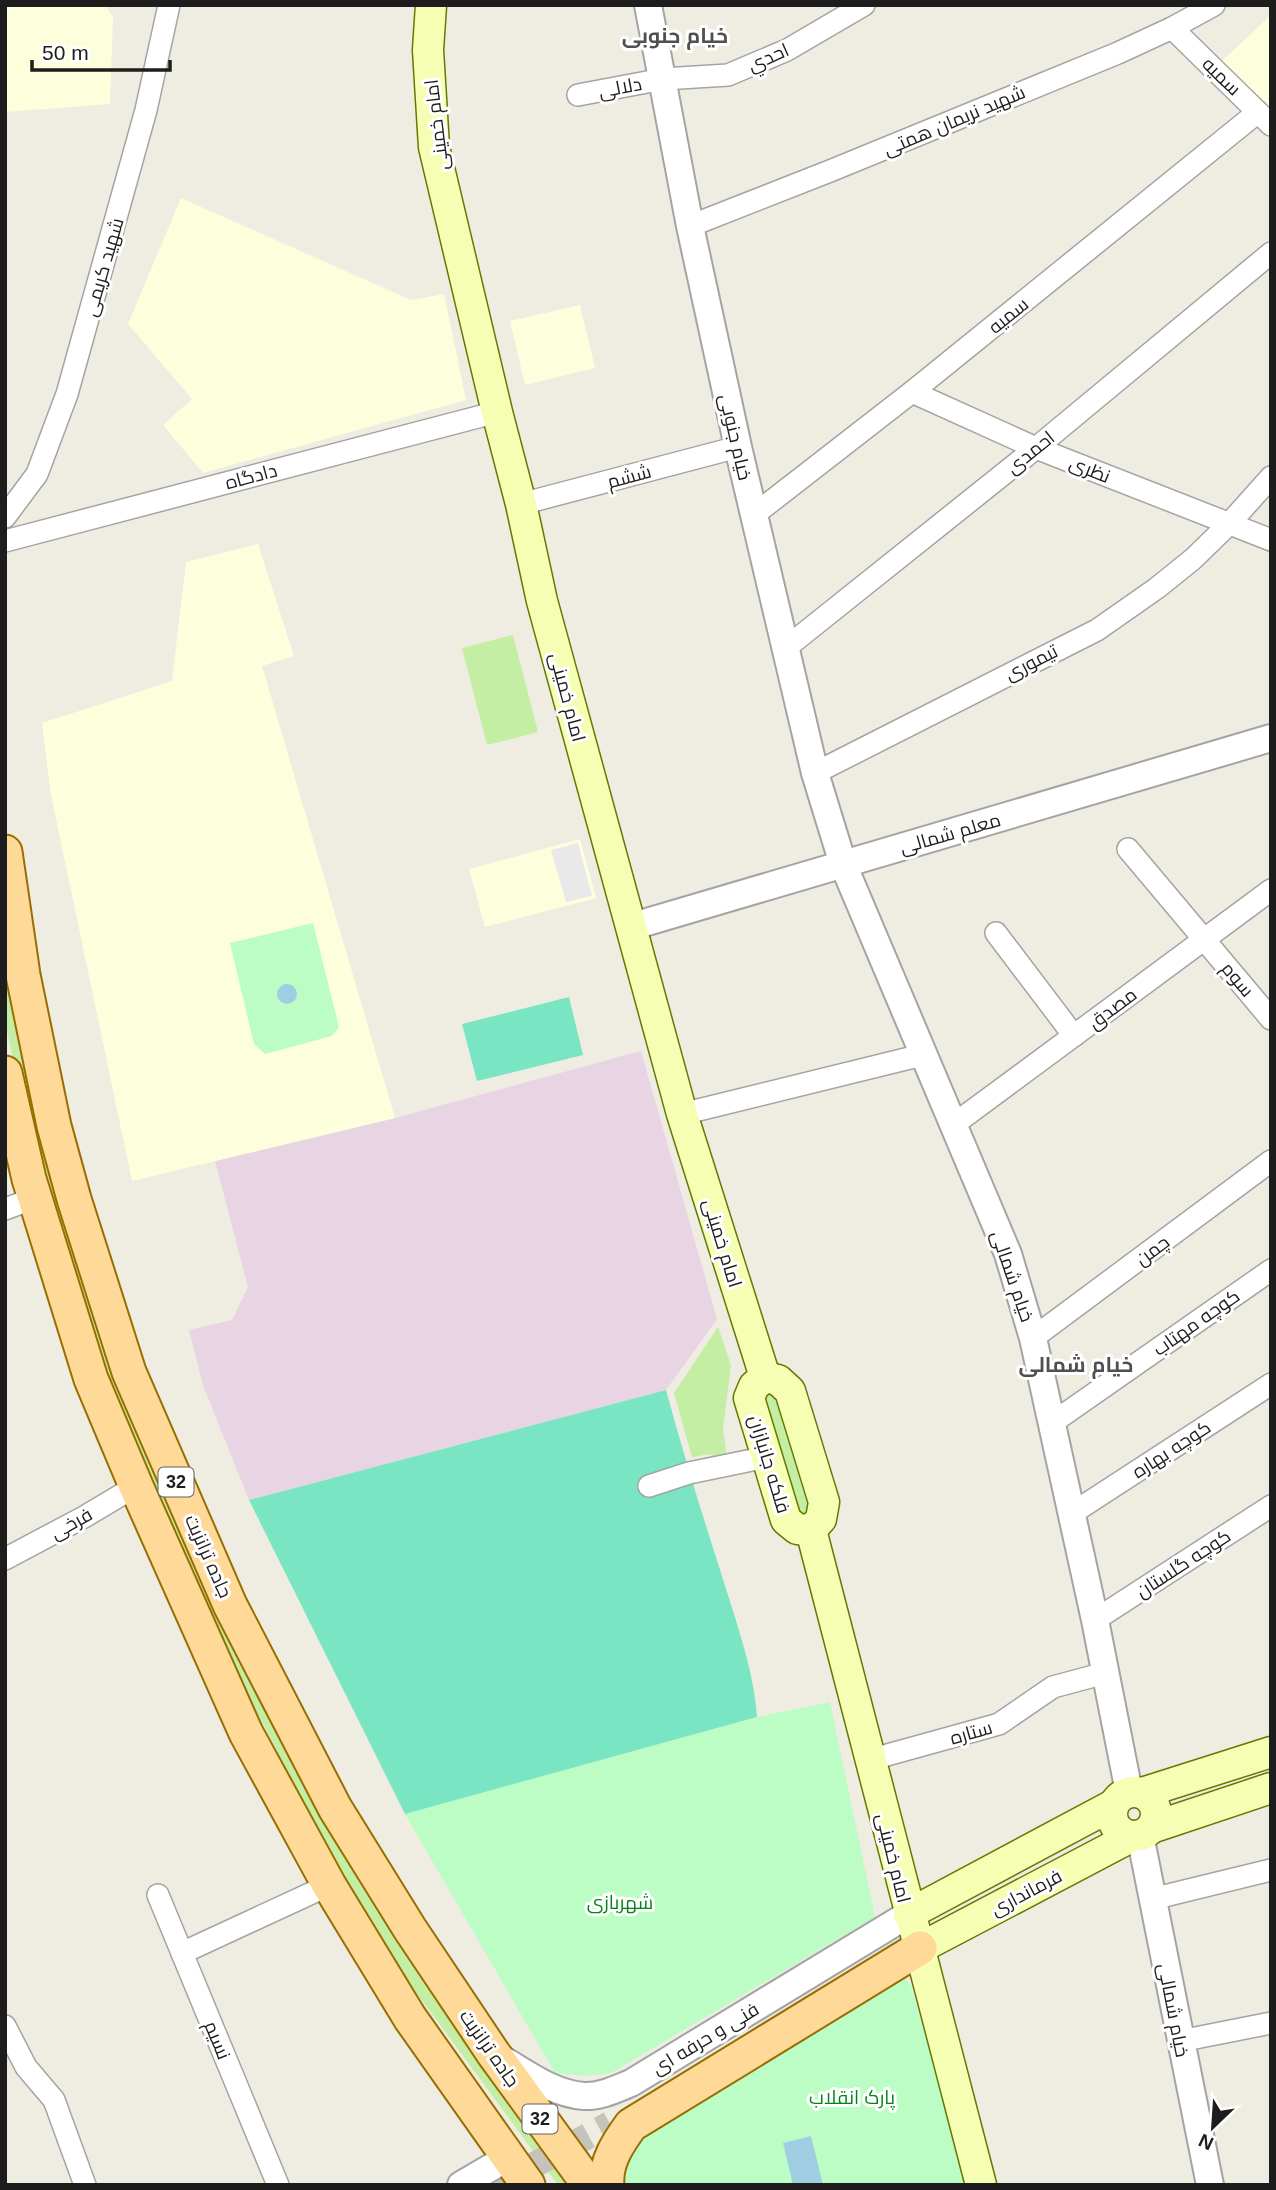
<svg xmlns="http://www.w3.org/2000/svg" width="1276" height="2190" viewBox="0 0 1276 2190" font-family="Helvetica,Cairo,sans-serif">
	<rect width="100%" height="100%" fill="#efece2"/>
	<polygon fill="#e9d4e4" points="641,1051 717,1319 666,1390 249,1500 203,1385 189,1330 232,1320 248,1287 215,1161 395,1118"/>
	<g fill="#fdffdc">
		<polygon points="5,5 105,5 113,17 110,104 5,112"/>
		<polygon points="1271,15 1271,111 1222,61"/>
		<polygon points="181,198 411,300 444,294 466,400 203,473 163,425 192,399 128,324"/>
		<polygon points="580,305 595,368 525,385 510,321"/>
		<polygon points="258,544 294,656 262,666 395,1118 132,1181 51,795 42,723 172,681 186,562"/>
		<polygon points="580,839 596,898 485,927 469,869"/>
	</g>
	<g fill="#c3eea4">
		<polygon points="513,635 538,732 487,745 462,648"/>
		<path d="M5 967 132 1418C166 1507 209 1591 252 1676 293 1758 333 1841 382 1918 441 2011 508 2097 573 2185H558L410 1984 327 1848 217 1636 141 1472 79 1294 20 1094 5 1021Z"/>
		<polygon points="718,1327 731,1365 723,1429 727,1458 716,1461 711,1454 692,1457 674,1393"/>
		<polygon points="776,1385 819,1503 798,1524 758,1390"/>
	</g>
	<g fill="#bcfdc5">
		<polygon points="313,923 339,1027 332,1036 265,1054 254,1044 230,943"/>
		<polygon points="830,1702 875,1917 611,2073 584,2076 555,2073 405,1814 757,1717"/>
		<polygon points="903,1976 911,1986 968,2185 618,2185 630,2141"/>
	</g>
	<g fill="#7ae5c3">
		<polygon points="569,997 583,1055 477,1081 462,1024"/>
		<path d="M666 1390C683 1453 702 1514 722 1576 736 1622 754 1670 757 1717L405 1814 249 1500Z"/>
	</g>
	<polygon fill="#e9e9e9" points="578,843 592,896 566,902 551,850"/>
	<g fill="#9fcde1">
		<circle cx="287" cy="994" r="10"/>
		<polygon points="811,2136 823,2185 793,2185 783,2143"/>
	</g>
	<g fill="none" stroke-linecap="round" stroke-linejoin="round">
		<polyline stroke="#c5c3bb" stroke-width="26" stroke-dasharray="26 13" stroke-linecap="butt" points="497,2185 610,2124"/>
		<g stroke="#a4a4a4" stroke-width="24">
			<g id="minor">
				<polyline points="1172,28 1271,125"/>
				<polyline points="578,95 663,79 728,75 787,50 864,5"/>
				<polyline points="690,226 830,171 1118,53 1172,28 1214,5"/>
				<polyline points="912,392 1036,448 1271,540"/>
				<polyline points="521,504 738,447"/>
				<polyline points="755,514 912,392 1258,112"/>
				<polyline points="5,517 37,474 67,394 146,110 169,5"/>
				<polyline points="5,541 497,412"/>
				<polyline points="787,647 1036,448 1271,253"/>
				<polyline points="815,773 1097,630 1157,588 1193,559 1229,524 1271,477"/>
				<polyline points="1128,849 1271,1019"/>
				<polyline points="996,933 1074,1036"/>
				<polyline points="682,1114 922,1055"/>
				<polyline points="953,1125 1271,890"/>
				<polyline points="5,1209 35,1198"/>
				<polyline points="1033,1338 1271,1161"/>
				<polyline points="1052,1423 1271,1270"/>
				<polyline points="649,1486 689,1473 767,1457"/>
				<polyline points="1071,1514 1271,1384"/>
				<polyline points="5,1559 84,1517 136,1486"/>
				<polyline points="1095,1620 1271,1506"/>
				<polyline points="869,1760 999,1724 1053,1687 1105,1673"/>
				<polyline points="158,1895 278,2185"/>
				<polyline points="1152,1899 1271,1870"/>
				<polyline points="182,1953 329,1885"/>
				<polyline points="5,2026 26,2067 54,2100 85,2185"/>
				<polyline points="1180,2041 1271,2023"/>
			</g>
		</g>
		<g stroke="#a4a4a4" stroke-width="30">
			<g id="tertiary">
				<polyline points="648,5 690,226 738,447 815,773 843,864 1008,1254 1033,1338 1095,1620 1129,1792"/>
				<polyline points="630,927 1271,738"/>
				<polyline points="1140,1835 1210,2185"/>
				<path d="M500 2058C526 2073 553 2094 584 2096 600 2097 616 2089 631 2083L909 1914"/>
				<polyline points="461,2185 507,2158"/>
			</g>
		</g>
		<g stroke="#647900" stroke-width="33">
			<g id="secondary">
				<polyline points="431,5 428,50 434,147 497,412 521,504 542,601 682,1114 765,1377"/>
				<polygon points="765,1377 778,1380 790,1391 824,1502 821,1519 811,1530 797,1529 786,1520 749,1398 754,1386"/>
				<polyline points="811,1530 981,2185"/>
				<circle cx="1134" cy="1814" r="22"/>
				<polyline points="1142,1793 1271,1752"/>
				<polyline points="1151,1828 1271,1788"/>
				<polyline points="909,1914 1113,1805"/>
				<polyline points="920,1948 1133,1836"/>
			</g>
		</g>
		<g stroke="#976f00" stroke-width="37">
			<g id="primary">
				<polyline points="5,852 23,975 54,1126 74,1199 129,1372 230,1605 335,1808 410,1929 493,2053 589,2185"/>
				<polyline points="5,1073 29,1179 91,1379 136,1486 246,1733 329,1885 410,2018 528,2185"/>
				<path d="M607 2185C605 2162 618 2143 631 2125L920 1948"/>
			</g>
		</g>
		<use href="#minor" stroke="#fff" stroke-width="21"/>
		<use href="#tertiary" stroke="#fff" stroke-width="26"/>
		<use href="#secondary" stroke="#f5feb2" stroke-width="30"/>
		<use href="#primary" stroke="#ffd998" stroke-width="33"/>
	</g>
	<g text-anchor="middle" stroke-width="6" stroke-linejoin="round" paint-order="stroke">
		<g fill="#fff" stroke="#616161" stroke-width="2">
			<rect x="158.5" y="1467.5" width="35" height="29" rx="5"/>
			<rect x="522.5" y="2104.5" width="35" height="29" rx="5"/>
		</g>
		<g font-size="18" font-weight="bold" fill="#1d1d1d">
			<text x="176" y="1488">32</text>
			<text x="540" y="2125">32</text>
		</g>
		<g font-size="19" fill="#1d1d1d" stroke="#fff">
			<text transform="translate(768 57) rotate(-24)" y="7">احدي</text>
			<text transform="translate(1222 76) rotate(44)" y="7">سمیه</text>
			<text transform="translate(620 87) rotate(-11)" y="7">دلالی</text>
			<text transform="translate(954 120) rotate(-23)" y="7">شهید نریمان همتی</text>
			<text transform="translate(436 125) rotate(-97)" y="7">امام خمینی</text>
			<text transform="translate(103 267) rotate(-74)" y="7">شهید کریمی</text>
			<text transform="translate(1008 315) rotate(-39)" y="7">سميه</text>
			<text transform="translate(736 437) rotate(77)" y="7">خیام جنوبی</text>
			<text transform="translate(1030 452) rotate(-39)" y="7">احمدی</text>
			<text transform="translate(1090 469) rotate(22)" y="7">نظری</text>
			<text transform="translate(251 476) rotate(-15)" y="7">دادگاه</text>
			<text transform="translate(629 476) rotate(-15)" y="7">ششم</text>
			<text transform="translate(1031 662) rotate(-27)" y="7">تیموری</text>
			<text transform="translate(568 697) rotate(75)" y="7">امام خمینی</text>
			<text transform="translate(950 833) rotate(-16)" y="7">معلم شمالی</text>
			<text transform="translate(1238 979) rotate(50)" y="7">سوم</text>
			<text transform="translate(1112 1008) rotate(-37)" y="7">مصدق</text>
			<text transform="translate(723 1243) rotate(73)" y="7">امام خمینی</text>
			<text transform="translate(1152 1250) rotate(-37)" y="7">چمن</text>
			<text transform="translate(1013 1276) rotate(71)" y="7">خیام شمالی</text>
			<text transform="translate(1196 1322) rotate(-35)" y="7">کوچه مهتاب</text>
			<text transform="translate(1171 1449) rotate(-33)" y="7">کوچه بهاره</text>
			<text transform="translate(770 1464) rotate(73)" y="7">فلکه جانبازان</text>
			<text transform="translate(71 1523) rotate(-29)" y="7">فرخی</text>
			<text transform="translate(209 1556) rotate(66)" y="7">جاده ترانزیت</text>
			<text transform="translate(1183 1563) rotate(-33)" y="7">کوچه گلستان</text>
			<text transform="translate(971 1732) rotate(-16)" y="7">ستاره</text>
			<text transform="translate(894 1858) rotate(76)" y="7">امام خمینی</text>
			<text transform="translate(1026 1892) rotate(-28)" y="7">فرمانداری</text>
			<text transform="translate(1174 2010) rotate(79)" y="7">خیام شمالی</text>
			<text transform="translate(705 2038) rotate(-31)" y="7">فنی و حرفه ای</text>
			<text transform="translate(218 2040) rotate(68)" y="7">نسيم</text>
			<text transform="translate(490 2048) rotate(55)" y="7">جاده ترانزیت</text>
		</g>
		<g font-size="19" fill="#038417" stroke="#fff">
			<text x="620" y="1909">شهربازی</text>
			<text x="852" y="2104">پارک انقلاب</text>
		</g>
		<g font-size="21" font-weight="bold" fill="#505050" stroke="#fff">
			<text x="675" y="43">خیام جنوبی</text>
			<text x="1076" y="1372">خیام شمالی</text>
		</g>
	</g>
	<rect width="1276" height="2190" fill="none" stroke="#1d1d1d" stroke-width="14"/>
	<g transform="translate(1213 2127) rotate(205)" stroke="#ffffff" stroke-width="5" paint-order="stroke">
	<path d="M0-5L12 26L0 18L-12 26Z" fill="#1d1d1d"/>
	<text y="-10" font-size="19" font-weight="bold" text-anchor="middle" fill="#1d1d1d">N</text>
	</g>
	<path d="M32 60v10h138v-10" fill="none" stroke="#1d1d1d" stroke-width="3.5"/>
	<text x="42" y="60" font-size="21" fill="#1d1d1d" stroke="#ffffff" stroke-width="5" paint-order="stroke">50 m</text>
</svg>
